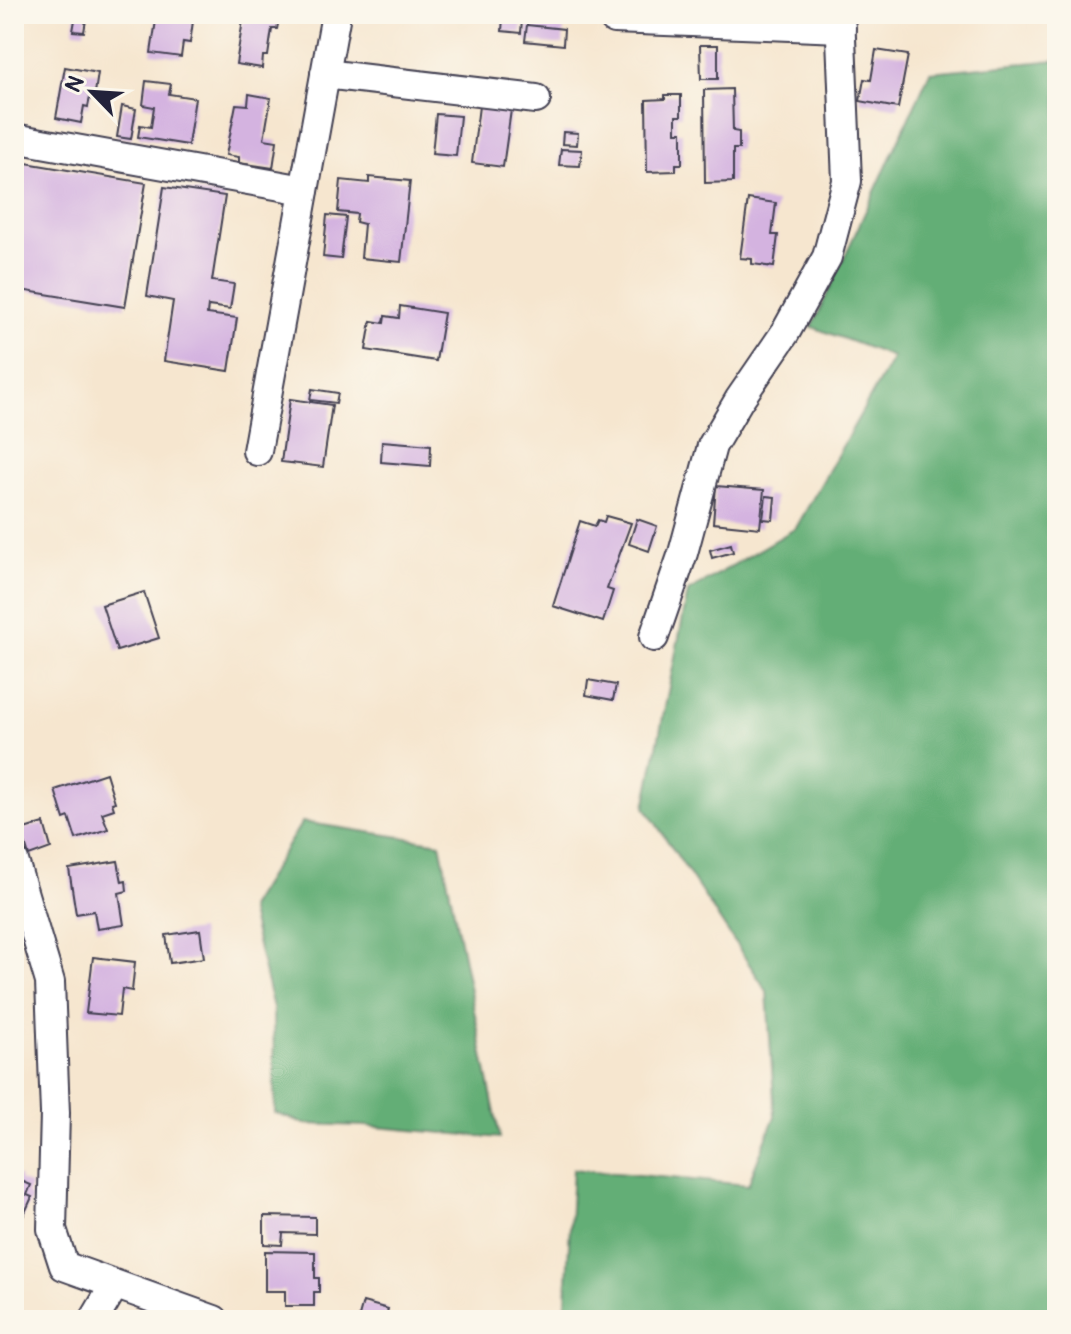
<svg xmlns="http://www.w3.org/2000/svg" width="1071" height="1334" viewBox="0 0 1071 1334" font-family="Pangolin,sans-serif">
	<rect width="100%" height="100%" fill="#fbf7ec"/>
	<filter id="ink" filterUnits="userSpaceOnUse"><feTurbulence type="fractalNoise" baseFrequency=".0125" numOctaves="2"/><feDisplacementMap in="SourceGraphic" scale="16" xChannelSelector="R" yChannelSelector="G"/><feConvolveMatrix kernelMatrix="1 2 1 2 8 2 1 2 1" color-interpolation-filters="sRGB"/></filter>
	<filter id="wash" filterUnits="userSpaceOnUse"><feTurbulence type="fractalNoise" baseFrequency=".006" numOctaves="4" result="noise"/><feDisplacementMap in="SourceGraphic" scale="32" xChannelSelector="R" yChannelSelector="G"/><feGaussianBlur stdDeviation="1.8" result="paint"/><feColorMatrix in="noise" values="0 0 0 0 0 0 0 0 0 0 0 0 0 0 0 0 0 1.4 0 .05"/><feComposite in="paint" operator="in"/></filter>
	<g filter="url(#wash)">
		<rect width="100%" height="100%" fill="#f6e6cf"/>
		<g fill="#63ae76" stroke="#426858" stroke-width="2">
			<polygon points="1057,60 1057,1320 565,1320 573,1169 748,1185 775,1116 767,991 645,807 688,592 796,528 893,357 812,327 930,72"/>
			<polygon points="302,822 440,843 500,1138 365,1126 305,1124 275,1113 273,1008 249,908"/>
		</g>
		<g id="blocks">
			<g fill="#d4b3e0">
				<polygon points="76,14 87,14 84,32 73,31"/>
				<polygon points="157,14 194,14 190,43 183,42 181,57 151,53"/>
				<polygon points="244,14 280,14 277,29 272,29 268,56 263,56 262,68 236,64"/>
				<polygon points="503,17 522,19 521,33 502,31"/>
				<polygon points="527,25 564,29 563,45 525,41"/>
				<polygon points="700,45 718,45 718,79 701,79"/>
				<polygon points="876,50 908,55 898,108 860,101 864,79 871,80"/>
				<polygon points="65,67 98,73 95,93 91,92 88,107 84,106 81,123 56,118"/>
				<polygon points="146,81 171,84 169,94 195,98 188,145 138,137 140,125 151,127 154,107 143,105"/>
				<polygon points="732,89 733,131 739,132 739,149 733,149 733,182 705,183 704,90"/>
				<polygon points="249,94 271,98 264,139 277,141 273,168 239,163 239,157 226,155 236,104 248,105"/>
				<polygon points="665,95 681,95 681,116 676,116 676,132 682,132 682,164 676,164 676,171 647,172 646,100 665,99"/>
				<polygon points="122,106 136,109 131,139 117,137"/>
				<polygon points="479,106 511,110 503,167 472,163"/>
				<polygon points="436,114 460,116 456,156 432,154"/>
				<polygon points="563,132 578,133 577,145 562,144"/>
				<polygon points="561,149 582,150 580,166 559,165"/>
				<polygon points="14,161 146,183 125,307 14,289"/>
				<polygon points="369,177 410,181 401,262 361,258 364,224 356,222 357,214 338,212 341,180 369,183"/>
				<polygon points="164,187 225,196 212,281 234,284 230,309 208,306 207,314 237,318 229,371 164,361 173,301 147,296"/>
				<polygon points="748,199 776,203 772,235 778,235 774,267 752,264 752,259 740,258"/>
				<polygon points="327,215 346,217 341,259 323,257"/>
				<polygon points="400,306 444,313 436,361 366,350 371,321 384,323 385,316 399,318"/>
				<polygon points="312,389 338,393 336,403 310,400"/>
				<polygon points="290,399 332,405 323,467 281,462"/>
				<polygon points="382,441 431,445 430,466 381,462"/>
				<polygon points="716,486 764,490 760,528 713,523"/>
				<polygon points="766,496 775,497 773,520 763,519"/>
				<polygon points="606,516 631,523 607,589 613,591 603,622 553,606 580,521 595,526 598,520 604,522"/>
				<polygon points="637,519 657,526 649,551 629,544"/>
				<polygon points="731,544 733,552 712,558 710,550"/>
				<polygon points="144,592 159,638 117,651 102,605"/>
				<polygon points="588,680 616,685 613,700 586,695"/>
				<polygon points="106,773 115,802 112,803 114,809 102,813 108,829 76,839 69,817 64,819 55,790"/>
				<polygon points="44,823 51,848 29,856 21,830"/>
				<polygon points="118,861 122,882 126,881 127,891 119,893 124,925 97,929 94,911 76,914 69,869"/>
				<polygon points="200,930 204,958 170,963 166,935"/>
				<polygon points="93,957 135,962 132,991 122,989 119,1016 86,1013"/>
				<polygon points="14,1174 20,1177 19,1180 31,1185 27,1195 32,1197 22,1219 14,1216"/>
				<polygon points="264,1216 315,1217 315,1234 283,1233 282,1245 264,1244"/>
				<polygon points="265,1251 315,1252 315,1278 319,1278 319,1292 314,1292 314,1306 285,1306 285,1291 265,1291"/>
				<polygon points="363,1302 388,1309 385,1320 358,1320"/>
			</g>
		</g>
	</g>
	<g filter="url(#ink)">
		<use href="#blocks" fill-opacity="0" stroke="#423f51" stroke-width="2"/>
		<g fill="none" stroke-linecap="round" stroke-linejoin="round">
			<g stroke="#423f51" stroke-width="32">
				<g id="minor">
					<polyline points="614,19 841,28"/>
					<polyline points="325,74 536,99"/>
					<polyline points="14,138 304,190"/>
					<polyline points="257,451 336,14"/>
					<polyline points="654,637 683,553 712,446 739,400 785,333 827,257 847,181 840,14"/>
					<polyline points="14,861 50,982 55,1113 52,1229 64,1266 214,1320"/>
					<polyline points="94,1320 114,1286"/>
				</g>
			</g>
			<use href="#minor" stroke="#fff" stroke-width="28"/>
		</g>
	</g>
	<rect width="1071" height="1334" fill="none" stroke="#fbf7ec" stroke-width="48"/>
	<g transform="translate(92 92) rotate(295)" stroke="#fbf7ec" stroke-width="6" paint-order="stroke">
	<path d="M0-6L14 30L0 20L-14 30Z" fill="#22223b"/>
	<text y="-12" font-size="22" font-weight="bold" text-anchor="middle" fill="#22223b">N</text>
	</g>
</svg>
